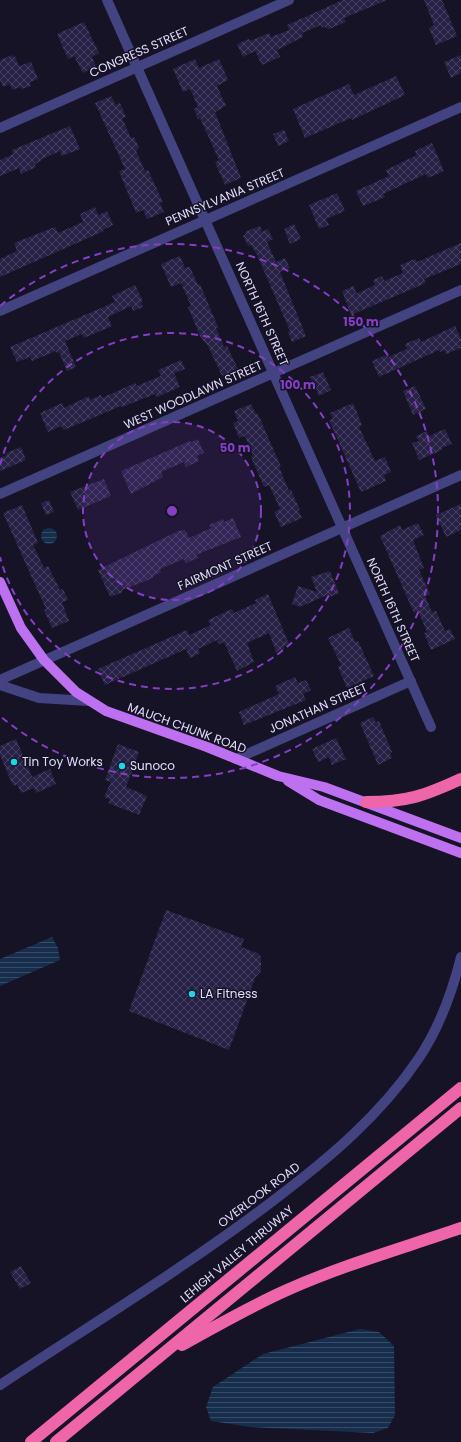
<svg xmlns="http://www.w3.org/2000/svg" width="461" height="1442" viewBox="0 0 461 1442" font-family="Poppins,sans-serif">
	<defs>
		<pattern id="water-rules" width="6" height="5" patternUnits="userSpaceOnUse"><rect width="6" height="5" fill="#172d4c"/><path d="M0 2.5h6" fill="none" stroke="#384b67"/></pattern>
		<pattern id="building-cross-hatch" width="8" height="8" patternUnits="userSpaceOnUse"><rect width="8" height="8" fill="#282146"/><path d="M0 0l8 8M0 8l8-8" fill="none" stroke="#474162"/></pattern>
	</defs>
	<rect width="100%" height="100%" fill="#161327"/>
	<g fill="url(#water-rules)">
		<circle cx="49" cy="536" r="8"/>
		<polygon points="52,937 58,948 60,960 0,986 0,959"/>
		<polygon points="360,1329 379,1332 394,1346 395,1415 388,1428 373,1433 250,1427 211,1421 206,1407 213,1387 263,1354"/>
	</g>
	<g fill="url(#building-cross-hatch)">
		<polygon points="343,0 387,0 344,18 346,22 329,29 324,27 322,28 321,25 302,33 303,37 277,50 280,57 262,65 255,51 243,57 237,44 249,39 250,41 269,33 271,37 289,30 287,25"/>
		<polygon points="424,0 442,0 457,36 436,45 429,28 434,25"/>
		<polygon points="84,22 99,53 92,57 96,67 83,73 74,56 68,59 57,34"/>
		<polygon points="12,55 13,57 15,56 19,66 31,62 38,79 30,82 31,86 21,89 20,87 12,90 10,84 3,87 0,80 0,60"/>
		<polygon points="461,55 461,73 451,78 444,62"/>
		<polygon points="195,59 199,68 219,59 228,80 217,86 226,106 215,112 241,178 225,185 215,162 219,160 200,118 198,119 194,109 198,107 190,89 183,92 173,69"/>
		<polygon points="396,76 405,95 352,120 351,118 305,138 293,109 349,84 354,95"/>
		<polygon points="111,96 116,105 120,103 126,117 122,118 131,138 134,137 139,148 136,151 145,171 148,170 163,202 160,203 164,212 147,219 143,210 136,213 119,171 125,169 95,103"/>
		<polygon points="70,126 80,149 62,156 60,151 40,160 41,161 35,164 36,167 21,174 19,168 0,176 0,160 13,154 12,150"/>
		<polygon points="284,130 289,141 278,146 273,134"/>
		<polygon points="432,143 444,171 428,178 426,174 383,194 385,197 363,206 356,191 389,176 386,170 417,155 415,151"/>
		<polygon points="337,193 345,211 326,219 329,225 319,229 309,205"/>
		<polygon points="95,207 98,215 107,211 113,225 103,230 104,231 0,277 0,259 17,251 14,243 55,227 58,233 83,222 80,214"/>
		<polygon points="294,224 301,239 290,244 284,229"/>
		<polygon points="260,226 262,232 268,229 273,239 267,242 276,262 285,258 290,268 280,272 306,336 292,342 288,332 290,331 257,255 251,245 248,246 243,236 246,234 245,232"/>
		<polygon points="461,243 461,264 424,279 426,283 351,315 342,291 354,286 356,293 358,293 375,285 373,280 382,276 384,281 403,273 400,265 415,259 417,262"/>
		<polygon points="180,256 185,268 190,267 198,285 200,284 218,327 216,328 224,347 227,346 238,369 222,376 207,344 206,344 200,336 188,307 191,306 181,283 171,287 161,264"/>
		<polygon points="135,285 143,301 141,302 143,307 133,311 131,306 108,317 112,326 84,338 82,334 65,341 76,367 67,371 59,352 57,353 56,351 32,361 30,357 17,362 10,347 115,302 112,296"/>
		<polygon points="455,326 461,339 461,348 446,354 444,350 440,352 439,350 379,377 372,361 386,355 388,357 407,349 405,344 419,338 421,342"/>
		<polygon points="181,360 185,369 174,373 180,387 157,397 155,394 122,407 121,406 64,430 61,426 48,432 40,413 62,403 64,408 89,396 90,400 101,395 102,398 135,383 137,386 161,376 158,370"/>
		<polygon points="323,372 331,390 319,396 310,377"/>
		<polygon points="415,386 426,409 413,415 403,391"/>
		<polygon points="353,403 362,425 359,427 375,461 385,457 391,472 384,475 386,481 361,492 329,420 333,419 330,413"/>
		<polygon points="251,404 256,414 258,414 281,467 279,467 289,491 291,490 300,510 298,510 302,518 281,527 274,512 280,509 269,485 264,487 251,457 253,455 245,436 239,438 233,423 238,421 234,411"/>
		<polygon points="445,429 452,444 441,448 442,450 419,460 412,443 419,441 416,436 427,431 429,436"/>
		<polygon points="198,439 204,453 197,456 199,461 186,467 184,462 161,472 163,477 131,494 121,471 190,441 191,442"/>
		<polygon points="21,447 26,460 0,471 0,458 7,455 6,453"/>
		<polygon points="104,479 111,496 78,510 70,492"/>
		<polygon points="49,500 54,512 46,515 41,503"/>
		<polygon points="461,504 461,530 446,537 436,515"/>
		<polygon points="22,505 38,543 33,545 44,568 48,566 60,590 63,589 68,600 62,602 69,621 52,628 44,610 46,609 3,513"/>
		<polygon points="233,518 241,537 196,555 198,558 186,563 184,559 160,569 161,572 153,576 153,578 122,590 123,592 110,597 98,570 178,531 185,530 189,538 211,528 209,525 223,519 224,522"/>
		<polygon points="418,523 424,535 413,540 424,568 419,570 430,594 425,596 432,612 436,611 445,631 450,629 455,639 431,650 424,633 427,632 418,611 414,613 380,536 400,525 402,530"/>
		<polygon points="330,571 339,593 330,597 329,594 300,607 292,604 298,586 317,592 311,577"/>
		<polygon points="268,594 289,644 284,646 284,649 276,652 269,633 247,643 254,662 237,671 224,642 219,644 217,640 198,649 200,653 190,658 186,649 105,685 98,669 187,630 189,635 211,625 208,620 232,609 234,613 256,603 255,600"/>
		<polygon points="349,628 355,642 358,641 374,676 347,688 338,667 341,665 328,638"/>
		<polygon points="295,677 298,683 306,680 311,690 303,694 306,700 244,725 239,712 279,694 275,686"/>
		<polygon points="373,717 376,722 379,721 392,752 390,753 392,758 378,765 360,723"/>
		<polygon points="336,738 346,759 332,765 329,757 318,762 312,749"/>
		<polygon points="16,739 32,777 50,769 56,784 36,793 34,788 21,793 17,784 15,786 12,784 0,755 0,746"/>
		<polygon points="118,744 139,752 126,787 147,796 139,815 108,803 110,799 104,797 111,782 105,780"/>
		<polygon points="166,910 244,939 241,947 257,953 261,957 261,971 255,978 229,1050 129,1011"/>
		<polygon points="21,1266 31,1283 20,1289 10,1272"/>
	</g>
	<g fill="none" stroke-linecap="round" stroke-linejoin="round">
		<g stroke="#444381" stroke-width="10">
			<polyline points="107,0 431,727"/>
			<polyline points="0,128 289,0"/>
			<polyline points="0,311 461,107"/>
			<polyline points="0,494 461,290"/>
			<polyline points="0,680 461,475"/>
			<polyline points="0,685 39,698 89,701"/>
			<polyline points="236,759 411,681"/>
			<path d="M0 1385C92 1324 186 1267 274 1200 328 1159 380 1116 419 1058 439 1028 452 993 461 957"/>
		</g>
		<g stroke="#bd70ef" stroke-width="10">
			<polyline points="0,582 21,628 44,660 76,692 106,711 207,747 278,776 324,787 461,838"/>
			<polyline points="288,781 319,800 461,853"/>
		</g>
		<g stroke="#ee65a9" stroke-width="12">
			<path d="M366 802C407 802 424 796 461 779"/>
			<path d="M182 1345C216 1326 251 1306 287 1290 343 1265 403 1248 461 1228"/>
			<polyline points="31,1442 461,1088"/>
			<polyline points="56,1442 461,1108"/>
		</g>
	</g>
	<circle cx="172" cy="511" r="89" fill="#853ec5" fill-opacity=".12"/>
	<g fill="none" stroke="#853ec5" stroke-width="2" stroke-dasharray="7 5">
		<circle cx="172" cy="511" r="89"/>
		<path d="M0 465A178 178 0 1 1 0 557"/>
		<path d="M0 306A267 267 0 1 1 0 716"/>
	</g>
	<g fill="#1ed6e6" stroke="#161327" stroke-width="1.5">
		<circle cx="14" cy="762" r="4"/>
		<circle cx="122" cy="766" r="4"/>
		<circle cx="192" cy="994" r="4"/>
	</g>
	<g text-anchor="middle" stroke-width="3" stroke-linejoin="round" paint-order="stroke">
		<g font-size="12" fill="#e0ddfb" stroke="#161327">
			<text transform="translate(139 52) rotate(-24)" y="4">CONGRESS STREET</text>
			<text transform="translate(225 197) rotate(-23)" y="4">PENNSYLVANIA STREET</text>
			<text transform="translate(262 314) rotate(66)" y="4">NORTH 16TH STREET</text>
			<text transform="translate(193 395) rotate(-24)" y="4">WEST WOODLAWN STREET</text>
			<text transform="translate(225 566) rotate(-24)" y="4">FAIRMONT STREET</text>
			<text transform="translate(393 610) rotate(66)" y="4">NORTH 16TH STREET</text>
			<text transform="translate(318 708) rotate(-24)" y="4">JONATHAN STREET</text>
			<text transform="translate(187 728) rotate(20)" y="4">MAUCH CHUNK ROAD</text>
			<text transform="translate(259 1195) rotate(-37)" y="4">OVERLOOK ROAD</text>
			<text transform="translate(237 1254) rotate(-40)" y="4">LEHIGH VALLEY THRUWAY</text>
		</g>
		<g font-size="12" fill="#e0ddfb" stroke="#161327" text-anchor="start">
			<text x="22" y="766">Tin Toy Works</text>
			<text x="130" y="770">Sunoco</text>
			<text x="200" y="998">LA Fitness</text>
		</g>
	</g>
	<circle cx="172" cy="511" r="6" fill="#853ec5" stroke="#161327" stroke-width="2"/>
	<g font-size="12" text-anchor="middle" font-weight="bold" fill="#853ec5" stroke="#161327" stroke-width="3" stroke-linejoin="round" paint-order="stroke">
		<text x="361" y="326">150 m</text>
		<text x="298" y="389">100 m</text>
		<text x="235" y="452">50 m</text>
	</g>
</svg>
